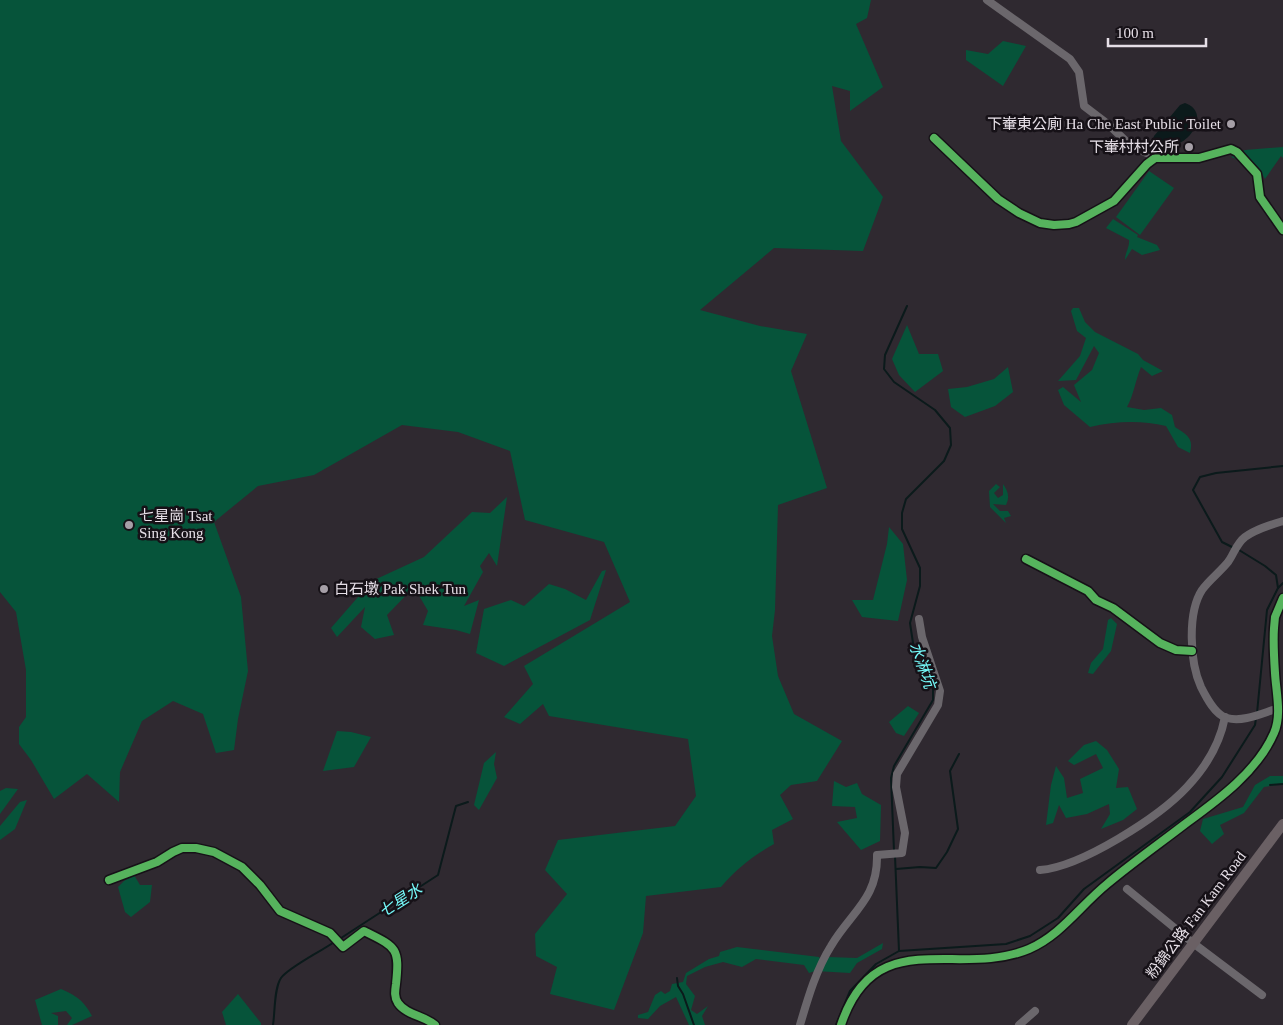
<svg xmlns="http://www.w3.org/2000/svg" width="1283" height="1025" viewBox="0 0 1283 1025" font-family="'Times New Roman','Noto Sans TC',serif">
	<rect width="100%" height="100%" fill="#2f2930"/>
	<g fill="#06543a">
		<path d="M0 0H871L867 18 856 24 883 87 850 111V91L832 86 841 141 883 197 863 251 774 248 700 310 760 326 807 334 791 371 827 488 778 505 775 610 772 636 778 676 794 714 842 741 817 781 791 785 780 795 793 819 772 830 774 844C753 856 737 868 721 887L646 896 643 933 614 1010 550 994 557 967 536 956 535 934 567 894 545 870 558 840 675 826 696 796 688 739 549 716 543 704 520 724 504 717 533 684 524 666 630 602 604 542 525 520 510 451 458 432 402 425 314 475 258 486 214 522 241 597 248 671 238 719 234 750 216 753 203 714 173 701 142 721 120 772 119 802 87 774 54 799 31 760 19 744V727L26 717V670L16 612 0 592Z"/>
		<polygon points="1003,41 1026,46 1003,86 966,60 966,50 988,54"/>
		<polygon points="1283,147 1283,158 1281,156 1265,179 1258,167 1231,157 1245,150"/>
		<polygon points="1149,171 1174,188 1140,235 1116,217"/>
		<path d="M1113 219 1138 235 1137 237 1157 245 1160 250 1142 255 1132 249 1125 260C1125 252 1130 247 1129 240L1106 228Z"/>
		<path d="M1073 308H1079L1085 322 1095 332 1138 354 1143 360 1163 371 1152 376 1141 367C1135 382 1134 394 1127 407L1144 410 1161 408 1172 415 1175 427C1187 435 1194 438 1190 453L1178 447 1166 426C1141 420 1116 421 1090 427L1064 405 1058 390 1063 387 1081 402 1074 385 1092 370 1099 353 1094 346 1076 380 1058 381 1080 356 1086 338 1077 331 1071 311Z"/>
		<polygon points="907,325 919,354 938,354 943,371 915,392 899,375 892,359"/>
		<polygon points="1008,367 1013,392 995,406 965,417 951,407 948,389 967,387 994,379"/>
		<path d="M996 484 1000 487 994 493 998 498 1003 495V484C1008 491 1010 497 1006 505L993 504 1000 511H1008L1011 516 1004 518 1006 523 990 507 989 491Z"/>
		<polygon points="507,497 497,566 489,553 480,566 483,572 464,606 479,600 470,634 456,630 423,625 428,611 414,587 387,615 394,635 375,639 361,627 365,607 337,637 331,628 372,581 424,557 472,512 490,513"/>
		<polygon points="889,527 903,544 907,580 898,621 862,617 852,600 873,600 887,544"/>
		<polygon points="606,570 590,620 504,666 476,653 484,609 511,600 524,606 549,584 565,589 586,600 602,571"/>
		<polygon points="1111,618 1117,624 1111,651 1093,674 1088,673 1091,663 1103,649 1108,620"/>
		<polygon points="908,706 919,713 904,736 896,733 889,722"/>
		<polygon points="337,731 351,732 371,737 354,767 323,771"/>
		<polygon points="1096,741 1107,750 1119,769 1116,788 1128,787 1137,809 1123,820 1101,829 1110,814 1109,804 1087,814 1066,818 1059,805 1053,823 1046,825 1051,785 1056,766 1064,778 1067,798 1083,793 1080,779 1103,768 1096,754 1074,765 1068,761 1084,745"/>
		<polygon points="496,752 494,764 497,778 479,810 474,805 484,763"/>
		<polygon points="1270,776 1283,776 1283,784 1264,787 1244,813 1220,825 1224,834 1212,844 1200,831 1203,819 1243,807 1255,785"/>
		<polygon points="834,781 846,787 857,783 862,794 881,805 880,841 861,850 837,822 857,818 855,807 832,806"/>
		<polygon points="6,788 18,789 0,814 0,791"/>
		<polygon points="27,800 15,829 0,840 0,826 20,802"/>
		<polygon points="134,875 140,885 152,885 150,902 131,917 125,912 118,887 124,881"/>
		<polygon points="883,943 882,949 857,963 850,973 815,971 809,973 804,965 756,959 742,967 723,962 705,967 687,976 686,984 695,996 691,1010 697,1014 708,1006 702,1016 705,1025 689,1025 676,997 660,1006 648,1019 638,1018 638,1015 648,1012 655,995 661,991 665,994 670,991 672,984 683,982 686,973 709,959 719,956 720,952 737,947 819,957 822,962 828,957 857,958"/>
		<path d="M61 989C77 996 84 1001 92 1016L72 1025H67L72 1018 66 1011 51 1013 58 1016V1025H42L35 1000Z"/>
		<polygon points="238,994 261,1023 261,1025 226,1025 222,1012"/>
	</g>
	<path fill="#0b1a1b" d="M1185 103C1218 115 1176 164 1153 139L1154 136 1180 105Z"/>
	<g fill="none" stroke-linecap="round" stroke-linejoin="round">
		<g stroke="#0b1a1b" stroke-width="2">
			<polyline points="1234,548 1222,542 1193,490 1200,477 1216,473 1283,466"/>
			<polyline points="1239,550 1265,566 1276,575 1278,588"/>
			<polyline points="1257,713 1267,610 1278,588 1283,583"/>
			<polyline points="1270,785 1283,784"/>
			<polyline points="894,851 891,778 894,766 933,700 933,687 913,643 910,623 920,586 920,568 902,529 902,513 906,499 944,461 951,445 950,428 935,410 894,382 884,369 885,355 907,306"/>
			<polyline points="895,856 899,951"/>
			<polyline points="896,869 920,867 936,868 947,852 958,829 950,771 959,754"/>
			<polyline points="338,940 438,875 456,806 468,802"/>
			<polyline points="677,978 678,986 683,994 694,1025"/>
			<path d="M273 1025C275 1013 274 988 281 978 289 967 322 951 334 942"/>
			<polyline points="836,1025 850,991 876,964 899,951 1006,944 1030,936 1058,918 1084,889 1190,812 1222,777 1248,736 1255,725 1256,718"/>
		</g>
		<g stroke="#6b676c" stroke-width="8">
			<polyline points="987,0 1070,59 1079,72 1084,106 1109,125 1131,146 1158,158"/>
			<polyline points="934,138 998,199 1019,213 1040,223 1054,225 1069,224 1076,222 1114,201 1147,164 1155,158 1199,158 1231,149 1237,152 1257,174 1260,197 1283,230"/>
			<path d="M1283 521C1270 525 1256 529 1245 537 1236 544 1234 554 1228 562 1220 572 1209 580 1202 590 1187 613 1190 663 1201 687 1206 697 1215 715 1227 718 1245 723 1266 711 1283 707"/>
			<polyline points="1026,559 1088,591 1096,600 1113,608 1160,643 1176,650 1192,651"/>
			<path d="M1040 870C1081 867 1159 817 1187 787 1205 768 1220 743 1225 717"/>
			<path d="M109 880 157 862 173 852 182 848H196L214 852 242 867 260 885 280 911 330 933 343 947 364 931C396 947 400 947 396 984 395 991 394 997 398 1003 406 1015 425 1016 435 1025"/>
			<polyline points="1127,889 1193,943 1262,995"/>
			<path d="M800 1025C808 998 816 970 831 946 851 912 878 899 877 855L902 853 905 833 896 787 897 774 938 705 940 691 922 637 919 619"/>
			<path d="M841 1025C875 922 958 979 1029 949 1061 935 1080 906 1107 884 1132 863 1159 844 1185 824 1218 800 1257 772 1274 733 1282 715 1276 692 1275 673 1274 658 1273 643 1274 628L1275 617 1283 598"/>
			<polyline points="1019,1025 1035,1011"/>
		</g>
		<polyline stroke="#6a6064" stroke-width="10" points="1132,1025 1283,824"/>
		<g stroke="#161117" stroke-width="11">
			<g id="cycleway">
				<polyline points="934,138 998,199 1019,213 1040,223 1054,225 1069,224 1076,222 1114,201 1147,164 1155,158 1199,158 1231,149 1237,152 1257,174 1260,197 1283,230"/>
				<polyline points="1026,559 1088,591 1096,600 1113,608 1160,643 1176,650 1192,651"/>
				<path d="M109 880 157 862 173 852 182 848H196L214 852 242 867 260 885 280 911 330 933 343 947 364 931C396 947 400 947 396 984 395 991 394 997 398 1003 406 1015 425 1016 435 1025"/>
				<path d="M841 1025C875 922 958 979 1029 949 1061 935 1080 906 1107 884 1132 863 1159 844 1185 824 1218 800 1257 772 1274 733 1282 715 1276 692 1275 673 1274 658 1273 643 1274 628L1275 617 1283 598"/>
			</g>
		</g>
		<use href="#cycleway" stroke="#56b35d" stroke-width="8"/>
	</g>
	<g fill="#a69fa7" stroke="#161117" stroke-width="2">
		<circle cx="1231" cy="124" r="5"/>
		<circle cx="1189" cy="147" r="5"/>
		<circle cx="129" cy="525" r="5"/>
		<circle cx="324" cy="589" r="5"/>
	</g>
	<g text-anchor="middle" stroke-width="5" stroke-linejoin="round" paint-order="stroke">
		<g font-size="15" fill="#e6dfe7" stroke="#161117" text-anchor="end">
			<text x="1221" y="129">下輋東公廁 Ha Che East Public Toilet</text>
			<text x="1179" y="152">下輋村村公所</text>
			<text x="139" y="521" text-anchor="start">七星崗 Tsat<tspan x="139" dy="17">Sing Kong</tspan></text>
			<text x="334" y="594" text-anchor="start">白石墩 Pak Shek Tun</text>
		</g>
		<g font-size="15" fill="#e6dfe7" stroke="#161117">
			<text transform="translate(1196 915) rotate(-53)" y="5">粉錦公路 Fan Kam Road</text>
		</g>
		<g font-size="16" font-style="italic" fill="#75fafa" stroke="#161117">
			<text transform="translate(923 665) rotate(70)" y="6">水淋坑</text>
			<text transform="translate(400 900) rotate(-33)" y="6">七星水</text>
		</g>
	</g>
	<path d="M1108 38v8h98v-8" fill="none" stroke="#e6dfe7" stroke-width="2.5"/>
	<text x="1116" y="38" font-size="15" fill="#e6dfe7" stroke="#161117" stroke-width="4" paint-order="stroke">100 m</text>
</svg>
